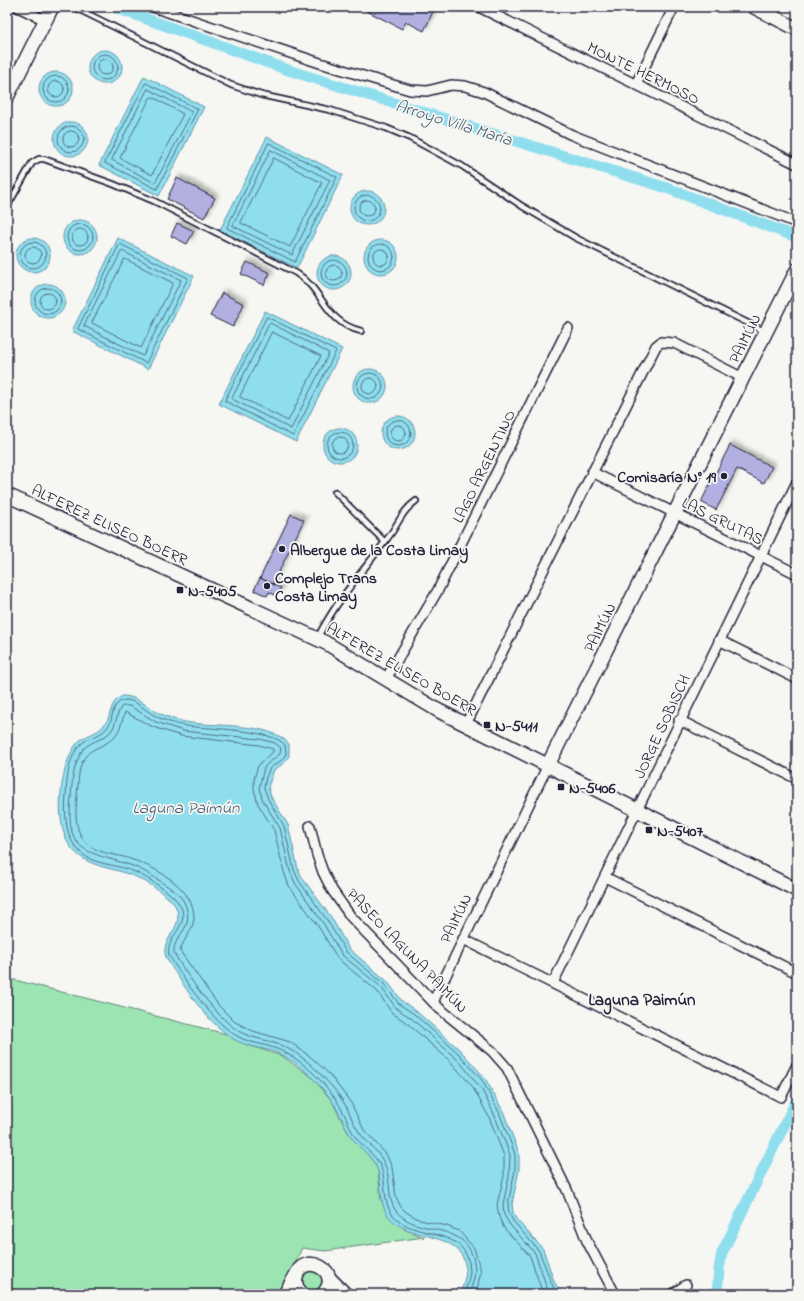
<svg xmlns="http://www.w3.org/2000/svg" width="804" height="1301" viewBox="0 0 804 1301" font-family="'Indie Flower',sans-serif">
	<defs>
		<filter id="shadow"><feDropShadow dx="3.5" dy="-3.5" stdDeviation="2" flood-color="#0004"/></filter>
	</defs>
	<rect width="100%" height="100%" fill="#f6f6f2"/>
	<filter id="ink" filterUnits="userSpaceOnUse"><feTurbulence type="fractalNoise" baseFrequency=".025" numOctaves="2"/><feDisplacementMap in="SourceGraphic" scale="8" xChannelSelector="R" yChannelSelector="G"/><feConvolveMatrix kernelMatrix="1 2 1 2 8 2 1 2 1" color-interpolation-filters="sRGB"/></filter>
	<g filter="url(#ink)">
		<g fill="#9ce5b3" stroke="#5f8477">
			<polygon points="7,978 226,1034 248,1045 282,1056 312,1077 332,1101 347,1131 373,1161 378,1170 381,1200 405,1230 424,1237 325,1251 302,1248 281,1294 7,1294"/>
			<polygon points="305,1271 320,1271 325,1282 317,1292 309,1293 302,1288 301,1277"/>
		</g>
		<g fill="#8fdeee" stroke="#6393a6">
			<circle cx="105" cy="67" r="17"/>
			<circle cx="56" cy="89" r="17"/>
			<polygon points="144,76 204,107 159,196 99,165"/>
			<circle cx="71" cy="139" r="17"/>
			<polygon points="267,137 343,175 297,268 220,230"/>
			<circle cx="367" cy="208" r="17"/>
			<circle cx="80" cy="237" r="17"/>
			<circle cx="33" cy="255" r="17"/>
			<polygon points="118,238 194,276 148,369 72,331"/>
			<circle cx="381" cy="257" r="17"/>
			<circle cx="334" cy="273" r="17"/>
			<circle cx="48" cy="301" r="17"/>
			<polygon points="265,311 342,349 296,442 219,404"/>
			<circle cx="370" cy="386" r="17"/>
			<circle cx="398" cy="433" r="17"/>
			<circle cx="340" cy="445" r="17"/>
			<path d="M123 696C137 696 147 707 159 713 167 717 176 720 185 722 212 727 272 722 289 744V756L284 763 274 770 268 787 271 797 288 825 298 869 303 879 331 917 349 949 387 981 402 1001 416 1011 460 1050 485 1078 503 1111 519 1153V1170L512 1204 513 1212 516 1219 543 1249 554 1281 561 1294H461C462 1286 466 1278 466 1270 463 1229 411 1243 389 1217 378 1203 383 1186 378 1171 373 1156 360 1149 352 1138 346 1129 343 1120 338 1111 333 1101 326 1092 318 1084 306 1070 290 1057 272 1051 260 1048 248 1046 237 1041 209 1026 185 988 168 961 154 939 192 927 172 901 159 890 144 879 128 874 109 867 90 867 75 852 52 832 59 769 75 746 82 734 96 736 104 725 113 715 108 702 123 696Z"/>
		</g>
		<g fill="none" stroke-linecap="round" stroke-linejoin="round">
			<g stroke="#4e6d83" stroke-width="1">
				<circle cx="105" cy="67" r="13"/>
				<circle cx="105" cy="67" r="8"/>
				<circle cx="56" cy="89" r="13"/>
				<circle cx="56" cy="89" r="8"/>
				<polygon points="146,83 198,109 157,189 105,163"/>
				<polygon points="148,89 192,112 155,183 112,160"/>
				<polygon points="153,97 183,114 152,175 120,158 150,98"/>
				<circle cx="71" cy="139" r="13"/>
				<circle cx="71" cy="139" r="8"/>
				<polygon points="269,143 337,177 295,262 227,228"/>
				<polygon points="271,150 330,180 292,255 233,226"/>
				<polygon points="274,158 322,183 290,247 241,223"/>
				<circle cx="367" cy="208" r="13"/>
				<circle cx="367" cy="208" r="8"/>
				<circle cx="80" cy="237" r="13"/>
				<circle cx="80" cy="237" r="8"/>
				<circle cx="33" cy="255" r="13"/>
				<circle cx="381" cy="257" r="13"/>
				<polygon points="120,244 188,278 146,363 78,329"/>
				<circle cx="33" cy="255" r="8"/>
				<circle cx="381" cy="257" r="8"/>
				<polygon points="122,251 181,280 143,356 84,326"/>
				<polygon points="125,259 173,283 141,348 92,323"/>
				<circle cx="334" cy="273" r="13"/>
				<circle cx="334" cy="273" r="8"/>
				<circle cx="48" cy="301" r="13"/>
				<circle cx="48" cy="301" r="8"/>
				<polygon points="267,317 336,351 293,436 225,401"/>
				<polygon points="270,323 329,353 291,429 232,399"/>
				<polygon points="272,332 321,356 288,421 240,397"/>
				<circle cx="370" cy="386" r="13"/>
				<circle cx="370" cy="386" r="8"/>
				<circle cx="398" cy="433" r="13"/>
				<circle cx="398" cy="433" r="8"/>
				<circle cx="340" cy="445" r="13"/>
				<circle cx="340" cy="445" r="8"/>
				<path d="M465 1294C466 1286 470 1278 470 1270 467 1224 414 1242 392 1214 382 1200 387 1183 381 1167 375 1154 362 1147 354 1135 349 1127 347 1118 342 1110 337 1100 329 1090 321 1081 308 1067 292 1054 274 1048 263 1044 250 1043 239 1037 216 1026 182 978 169 955 165 935 194 925 178 902 173 895 166 891 159 886 150 880 141 874 130 870 119 866 107 865 95 861 66 850 64 822 66 795 67 778 68 758 81 744 88 737 99 737 106 729 113 722 111 711 117 704 120 701 124 700 128 700 137 702 144 709 152 714 162 720 174 724 186 726 208 729 272 729 285 745L286 754 282 760 270 768 266 777 264 788 268 799 284 826 294 870 299 881 327 920 346 952 384 984 399 1004 414 1014 458 1053 482 1080 499 1112 515 1154V1170L508 1204 509 1213 513 1221 539 1251 556 1294"/>
				<path d="M470 1294C471 1286 475 1279 475 1270 472 1218 419 1239 396 1211 387 1199 391 1182 386 1168 381 1152 368 1145 359 1132 354 1125 351 1116 347 1108 341 1097 333 1087 325 1079 311 1063 294 1049 274 1043 263 1039 252 1038 242 1033 220 1022 186 975 174 953 172 935 197 929 184 902 180 894 172 889 164 884 153 876 142 869 130 865 86 851 65 853 71 798 72 781 73 766 82 751 88 741 103 741 111 731 117 724 116 713 122 706H130L156 722 183 731 260 739 275 743 281 748 280 754 268 763 264 768 259 788 263 801 280 828 290 871 295 883 323 923 342 955 381 987 396 1008 411 1018 460 1062 482 1090 494 1114 510 1155 509 1177 503 1204 504 1215 510 1225 535 1253 549 1294"/>
				<path d="M476 1294 481 1271 474 1248 459 1231 447 1226 420 1220 406 1212 401 1207 396 1197 392 1167 386 1154 364 1130 351 1103 330 1075 312 1058 290 1042 253 1031 235 1022 219 1006 180 951C183 939 193 932 194 918 195 889 157 868 133 860 121 855 107 855 95 849 74 838 75 817 77 796 78 787 78 777 80 768 87 745 100 751 114 737 121 730 122 720 125 712L153 727 181 736 259 745 273 749V752L264 759 258 766 254 779V789L258 804 274 830 284 872 289 886 318 926 338 959 377 991 392 1013 407 1023 450 1061 472 1086 489 1117 504 1156V1176L497 1204 499 1217 504 1228 530 1256 543 1294"/>
			</g>
			<g stroke="#8fdeee" stroke-width="11">
				<polyline points="114,7 291,71 667,188 794,236"/>
				<polyline points="717,1294 719,1269 722,1253 797,1099"/>
			</g>
		</g>
		<g fill="#b1b0e1" stroke="#22223b" filter="url(#shadow)">
			<polygon points="364,7 435,7 424,31 406,22 402,29 363,9"/>
			<polygon points="177,178 215,198 204,218 167,199"/>
			<polygon points="177,223 194,231 187,244 171,236"/>
			<polygon points="247,262 270,273 264,285 241,274"/>
			<polygon points="222,293 244,304 233,327 210,316"/>
			<polygon points="730,445 772,467 764,483 737,469 716,510 701,502"/>
			<polygon points="291,514 304,520 273,584 260,578"/>
			<polygon points="260,578 281,588 277,596 269,592 267,596 254,590"/>
		</g>
		<g fill="none" stroke-linecap="round" stroke-linejoin="round">
			<g stroke="#22223b" stroke-width="8">
				<g id="lane">
					<polyline points="74,7 231,85 261,95 330,110 386,128 410,138 462,166 522,206 576,238 764,331"/>
					<path d="M7 207 32 163 39 159H44L113 184 154 201 296 273C324 290 325 323 361 331"/>
					<polyline points="335,492 385,542"/>
					<path d="M318 637C337 599 365 569 390 535 399 522 403 510 416 501"/>
				</g>
			</g>
			<g stroke="#22223b" stroke-width="12">
				<g id="street">
					<polyline points="18,7 45,20"/>
					<polyline points="153,7 320,63 410,90 427,91 451,85 465,86 484,92 572,135 797,223"/>
					<polyline points="479,7 797,164"/>
					<polyline points="636,84 674,7"/>
					<polyline points="592,472 797,574"/>
					<polyline points="719,640 797,679"/>
					<polyline points="386,679 438,590 568,328"/>
					<polyline points="679,720 797,779"/>
					<polyline points="466,724 656,346 661,342 674,343 743,378"/>
					<polyline points="310,826 317,855 323,872 332,890 351,917 439,1008 492,1051 507,1068 567,1190 587,1241 615,1294"/>
					<polyline points="605,877 797,973"/>
					<polyline points="463,939 781,1097 797,1065"/>
					<path d="M553 983C635 816 714 649 797 482"/>
					<polyline points="433,1002 548,765"/>
					<polyline points="673,1294 686,1285"/>
				</g>
			</g>
			<g stroke="#22223b" stroke-width="16">
				<g id="secondary">
					<polyline points="754,7 797,29"/>
					<polyline points="7,97 52,7"/>
					<polyline points="7,495 326,643 439,711 797,890"/>
					<polyline points="548,765 797,270"/>
					<polyline points="329,1278 345,1294"/>
					<polyline points="285,1294 296,1275"/>
					<path d="M302 1294C297 1289 294 1284 296 1277 302 1250 345 1271 323 1294"/>
				</g>
			</g>
			<use href="#lane" stroke="#f6f6f2" stroke-width="4.5"/>
			<use href="#street" stroke="#f6f6f2" stroke-width="9"/>
			<use href="#secondary" stroke="#f6f6f2" stroke-width="13"/>
		</g>
	</g>
	<g fill="#22223b" stroke="#f6f6f2" stroke-width="1.5">
		<circle cx="724" cy="476" r="4"/>
		<circle cx="282" cy="549" r="4"/>
		<circle cx="267" cy="586" r="4"/>
		<rect x="176" y="586" width="8" height="8" rx="2"/>
		<rect x="483" y="721" width="8" height="8" rx="2"/>
		<rect x="557" y="783" width="8" height="8" rx="2"/>
		<rect x="645" y="826" width="8" height="8" rx="2"/>
	</g>
	<g text-anchor="middle" stroke-width="3.5" stroke-linejoin="round" paint-order="stroke">
		<g font-size="16" fill="#22223b" stroke="#f6f6f2">
			<text transform="translate(644 72) rotate(26)" y="6">MONTE HERMOSO</text>
			<text transform="translate(744 338) rotate(-63)" y="6">PAIMÚN</text>
			<text transform="translate(483 466) rotate(-64)" y="6">LAGO ARGENTINO</text>
			<text transform="translate(723 520) rotate(26)" y="6">LAS GRUTAS</text>
			<text transform="translate(110 524) rotate(25)" y="6">ALFEREZ ELISEO BOERR</text>
			<text transform="translate(599 627) rotate(-63)" y="6">PAIMÚN</text>
			<text transform="translate(402 668) rotate(30)" y="6">ALFEREZ ELISEO BOERR</text>
			<text transform="translate(661 726) rotate(-65)" y="6">JORGE SOBISCH</text>
			<text transform="translate(455 918) rotate(-64)" y="6">PAIMÚN</text>
			<text transform="translate(408 950) rotate(46)" y="6">PASEO LAGUNA PAIMÚN</text>
		</g>
		<g font-size="16" font-weight="bold" fill="#22223b" stroke="#f6f6f2" text-anchor="start">
			<text x="716" y="482" text-anchor="end">Comisaría N° 19</text>
			<text x="290" y="555">Albergue de la Costa Limay</text>
			<text x="275" y="583">Complejo Trans<tspan x="275" dy="18">Costa Limay</tspan></text>
			<text x="188" y="596">N-5405</text>
			<text x="495" y="731">N-5411</text>
			<text x="569" y="793">N-5406</text>
			<text x="657" y="836">N-5407</text>
		</g>
		<g font-size="17" font-style="italic" fill="#435a71" stroke="#f6f6f2">
			<text transform="translate(454 122) rotate(17)" y="6">Arroyo Villa María</text>
			<text x="186" y="813">Laguna Paimún</text>
		</g>
		<g font-size="17" font-weight="bold" fill="#22223b" stroke="#f6f6f2">
			<text x="642" y="1005">Laguna Paimún</text>
		</g>
	</g>
	<rect width="804" height="1301" fill="none" stroke="#f6f6f2" stroke-width="24"/>
	<rect x="12" y="12" width="780" height="1277" fill="none" stroke="#22223b" stroke-width="1.5" filter="url(#ink)"/>
</svg>
